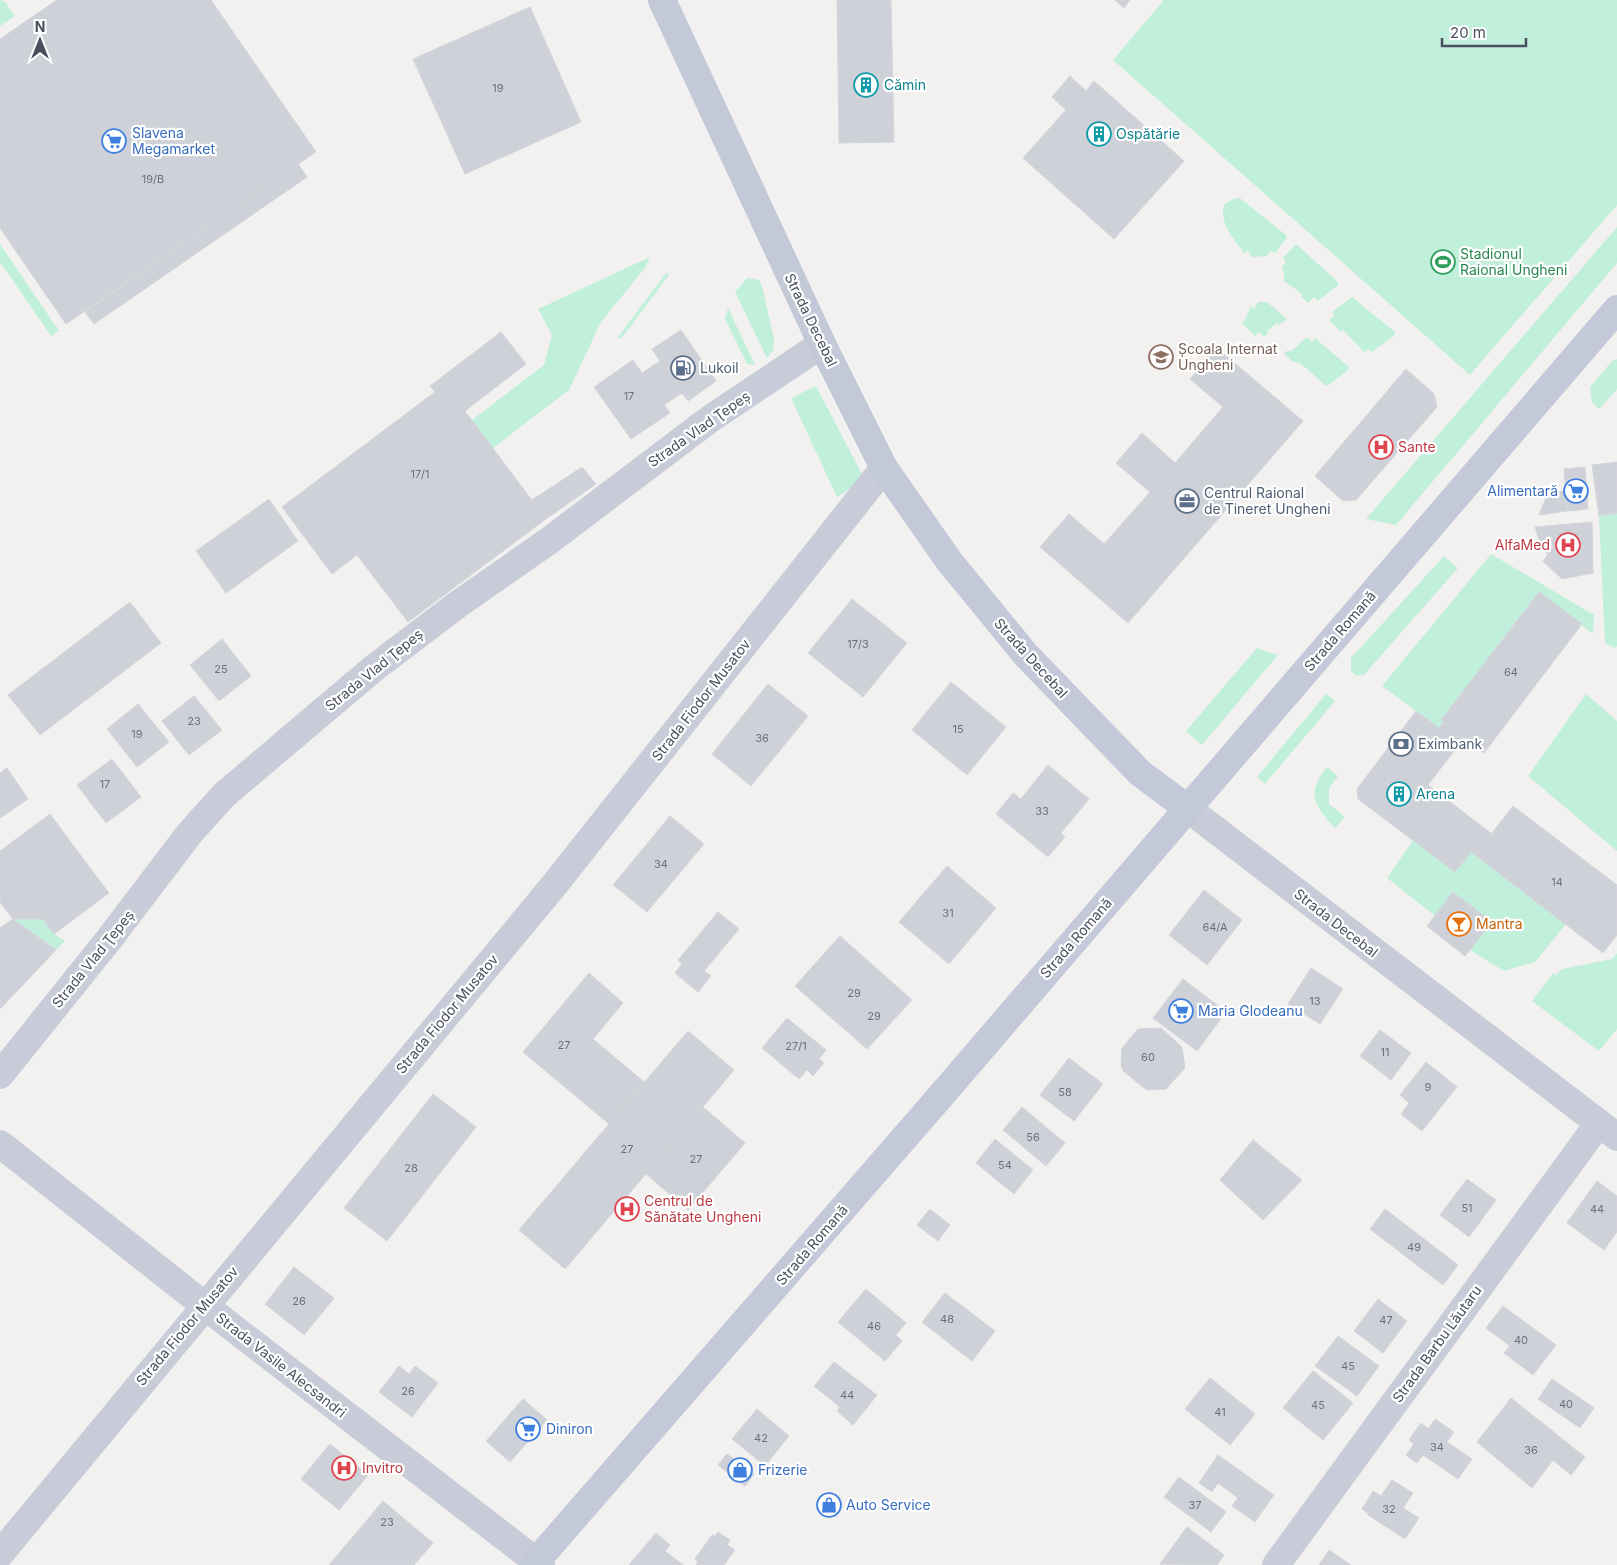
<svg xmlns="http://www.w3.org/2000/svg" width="1617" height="1565" viewBox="0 0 1617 1565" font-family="Inter,sans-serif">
	<rect width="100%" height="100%" fill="#f3f1f0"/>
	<g fill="#c0efdc">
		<polygon points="0,0 5,2 15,16 0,26"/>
		<polygon points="1164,0 1617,0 1617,205 1470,375 1113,60"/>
		<path d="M1240 198 1286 235 1287 238 1275 253 1271 251 1266 256 1252 257 1248 251 1244 253C1234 239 1219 224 1224 205L1233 199Z"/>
		<polygon points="1617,227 1617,263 1396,525 1366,519"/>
		<polygon points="0,244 59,331 51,336 0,262"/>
		<polygon points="1296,244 1338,282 1338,285 1318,301 1314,297 1308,303 1301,296 1302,294 1284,281 1284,273 1282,267 1286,262 1283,258"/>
		<polygon points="650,257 645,268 601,322 569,390 493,448 472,420 544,365 552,335 538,309"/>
		<polygon points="666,273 669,275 621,339 618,337"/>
		<polygon points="747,278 759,280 762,286 774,339 773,351 767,358 735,292"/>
		<polygon points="1352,297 1395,332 1394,336 1372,352 1369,349 1364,352 1343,330 1341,332 1329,320 1335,315 1332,312"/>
		<polygon points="1258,302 1267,302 1287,319 1279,325 1277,323 1267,331 1268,333 1264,337 1259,332 1255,336 1243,324 1251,306 1254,309"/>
		<polygon points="728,308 755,365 747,364 725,319"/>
		<polygon points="1307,337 1312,342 1315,338 1349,367 1348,370 1329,385 1325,385 1300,363 1293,362 1284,354 1288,350 1290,352"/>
		<polygon points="1617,359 1617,389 1599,409 1592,402 1590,387 1612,361"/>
		<polygon points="816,386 865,480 837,497 791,398"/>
		<polygon points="1617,513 1617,646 1615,648 1605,643 1599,516"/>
		<polygon points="1491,554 1594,615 1593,634 1539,592 1441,720 1444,722 1439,728 1382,686"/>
		<polygon points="1444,556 1458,568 1364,675 1356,676 1351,671 1351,658"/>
		<polygon points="1257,648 1278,655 1202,745 1186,731"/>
		<polygon points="1326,694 1335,701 1265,784 1257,777"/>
		<polygon points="1586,694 1617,721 1617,851 1528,776"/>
		<path d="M1327 767 1338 776 1329 788V804L1345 817 1335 828C1315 806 1305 794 1327 767Z"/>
		<polygon points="1413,840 1455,872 1471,852 1566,924 1535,962 1504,971 1470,950 1491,922 1453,892 1435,916 1387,878"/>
		<polygon points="13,919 43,919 54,934 65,941 56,950"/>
		<polygon points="1617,953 1617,1029 1599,1051 1532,1001 1553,973 1556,975 1562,969 1612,959"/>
	</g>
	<g fill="#cfd1d8" stroke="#d4d5dc">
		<polygon points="57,0 211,0 316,152 66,324 0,228 0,39"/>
		<polygon points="837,0 891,0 894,142 839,143"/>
		<polygon points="1115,0 1130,0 1124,8"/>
		<polygon points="530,7 581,122 465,174 413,59"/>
		<polygon points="1070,76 1086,91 1094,81 1184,161 1114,239 1023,158 1066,110 1052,97"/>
		<polygon points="298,164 307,177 94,324 85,312"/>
		<polygon points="681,330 716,381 688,401 682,393 664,405 642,373 660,361 652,349"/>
		<polygon points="501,332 526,364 465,411 546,519 408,622 357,555 332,574 282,507 435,392 430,386"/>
		<polygon points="1217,348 1303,421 1128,623 1040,547 1069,514 1104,544 1150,492 1116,463 1142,433 1175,463 1223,407 1190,379"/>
		<polygon points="633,360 670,413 631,439 594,387"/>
		<polygon points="1406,369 1434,394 1437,407 1356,500 1343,501 1315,476"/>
		<polygon points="1617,462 1617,513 1599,516 1592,465"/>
		<polygon points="582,467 596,484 546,519 532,500"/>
		<polygon points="1585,467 1588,509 1567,511 1564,469"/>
		<polygon points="1566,491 1567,511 1539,515 1548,493"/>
		<polygon points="269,499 298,541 226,593 196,551"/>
		<polygon points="1592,522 1593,573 1562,579 1543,561 1548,555 1541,546 1535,527"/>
		<polygon points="1539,592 1582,624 1484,753 1441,720"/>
		<polygon points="852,599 907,643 863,697 808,653"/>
		<polygon points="130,602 161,643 40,735 8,695"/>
		<polygon points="222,639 251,676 219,701 190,665"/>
		<polygon points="951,682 1006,727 967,775 912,730"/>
		<polygon points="768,684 808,716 751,786 712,754"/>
		<polygon points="194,696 222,730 189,755 162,721"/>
		<polygon points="138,704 169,742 137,767 107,729"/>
		<polygon points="1416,711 1439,728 1444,722 1464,738 1428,785 1492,834 1475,855 1471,852 1455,872 1358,799 1357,789"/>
		<polygon points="112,759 141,797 106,823 77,785"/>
		<polygon points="1048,765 1089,799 1061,833 1065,837 1048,857 996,814 1013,793 1021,799"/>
		<polygon points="7,768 28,799 0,818 0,773"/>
		<polygon points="1513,806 1617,885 1617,935 1603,953 1475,855"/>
		<polygon points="50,814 87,864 13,919 0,902 0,851"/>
		<polygon points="670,816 704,844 647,912 613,885"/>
		<polygon points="87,864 109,893 54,934 43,919 13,919"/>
		<polygon points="947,866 996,908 949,964 899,922"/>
		<polygon points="1204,890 1242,920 1207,965 1169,935"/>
		<polygon points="1453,892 1492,922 1465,956 1427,926"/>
		<polygon points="718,912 739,929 704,971 711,976 698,992 675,973 682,964 678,960"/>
		<polygon points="13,919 56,950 0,1009 0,928"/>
		<polygon points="840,936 912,1000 867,1049 795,986"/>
		<polygon points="1311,968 1343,989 1320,1024 1288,1004"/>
		<polygon points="589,973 623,1003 593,1039 644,1082 609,1124 523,1052"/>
		<polygon points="1183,979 1226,1012 1197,1051 1153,1018"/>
		<polygon points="787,1018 826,1050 819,1059 824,1063 813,1076 807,1070 799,1079 762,1048"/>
		<polygon points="1161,1028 1182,1047 1185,1068 1166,1089 1147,1090 1123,1071 1121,1064 1122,1048 1138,1029"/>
		<polygon points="1380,1030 1411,1053 1391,1080 1360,1056"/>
		<polygon points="688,1031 734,1070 565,1269 519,1230"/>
		<polygon points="1069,1058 1103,1084 1074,1121 1040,1095"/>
		<polygon points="1426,1062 1457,1087 1422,1131 1401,1114 1409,1103 1400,1095"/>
		<polygon points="433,1094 476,1127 387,1241 344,1208"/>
		<polygon points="703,1107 745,1143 688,1210 646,1174"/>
		<polygon points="1022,1107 1065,1143 1046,1166 1003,1130"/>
		<polygon points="995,1139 1033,1170 1014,1194 976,1163"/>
		<polygon points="1253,1140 1302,1180 1263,1220 1220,1180"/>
		<polygon points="1467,1179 1496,1200 1469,1237 1440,1215"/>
		<polygon points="1597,1181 1617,1196 1617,1232 1604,1250 1567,1223"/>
		<polygon points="930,1209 950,1225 938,1241 917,1225"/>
		<polygon points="1385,1209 1458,1265 1443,1285 1370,1229"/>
		<polygon points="294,1267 334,1298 304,1335 265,1304"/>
		<polygon points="866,1289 906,1323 896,1335 902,1341 885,1361 838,1322"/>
		<polygon points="945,1293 995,1331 972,1361 922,1322"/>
		<polygon points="1378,1299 1407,1321 1383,1353 1354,1331"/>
		<polygon points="1503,1306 1556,1345 1533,1375 1504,1353 1510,1346 1486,1328"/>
		<polygon points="1338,1336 1379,1366 1357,1396 1315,1366"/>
		<polygon points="834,1362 877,1395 853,1425 837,1411 840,1407 814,1386"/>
		<polygon points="399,1366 409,1374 415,1366 438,1383 412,1417 379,1392"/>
		<polygon points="1313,1371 1353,1403 1323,1440 1283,1408"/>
		<polygon points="1210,1378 1255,1414 1230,1445 1185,1409"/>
		<polygon points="1552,1379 1594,1408 1580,1428 1538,1399"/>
		<polygon points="1511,1398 1585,1457 1571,1475 1553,1460 1532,1488 1477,1442"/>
		<polygon points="523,1399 547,1420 510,1462 486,1441"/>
		<polygon points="757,1409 789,1436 765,1466 732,1439"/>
		<polygon points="1435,1419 1454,1432 1447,1442 1472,1459 1458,1479 1423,1455 1417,1463 1406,1455 1414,1444 1409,1440 1421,1423 1428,1429"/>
		<polygon points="330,1444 368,1475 339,1510 301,1479"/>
		<polygon points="727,1454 754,1474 745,1486 718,1465"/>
		<polygon points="1218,1455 1274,1495 1255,1522 1232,1506 1238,1498 1218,1483 1212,1492 1199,1483"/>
		<polygon points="1179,1477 1226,1512 1211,1532 1164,1497"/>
		<polygon points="1392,1480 1413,1493 1403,1508 1419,1518 1405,1539 1368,1515 1369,1514 1362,1509 1373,1491 1381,1496"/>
		<polygon points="383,1501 433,1543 414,1565 329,1565"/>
		<polygon points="1187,1527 1224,1555 1217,1565 1160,1564"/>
		<polygon points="718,1532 730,1540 727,1545 735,1550 724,1565 696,1565 698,1562 695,1559 712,1535 715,1536"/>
		<polygon points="656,1533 670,1545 665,1551 683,1565 629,1565"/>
		<polygon points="1329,1550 1351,1565 1319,1565"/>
	</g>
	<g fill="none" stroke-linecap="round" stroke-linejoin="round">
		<g stroke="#c7ccd8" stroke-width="28">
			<polyline points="1187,808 1617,1137"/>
			<polyline points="0,1075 110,938 189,834 224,795 374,668 457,605 550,540 710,419 822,344"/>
			<polyline points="0,1144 228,1324 541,1565"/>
			<polyline points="0,1554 555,884 884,468"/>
			<polyline points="1276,1565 1599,1123"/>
		</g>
		<g stroke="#c3c9d9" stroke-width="28">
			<polyline points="662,0 822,344 884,468 949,561 1026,655 1140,773 1187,808"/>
			<polyline points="533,1565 939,1098 1617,309"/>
		</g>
	</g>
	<defs>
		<g id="building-ring" transform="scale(1.25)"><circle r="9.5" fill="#fff" stroke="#0f9aa8" stroke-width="1.5"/><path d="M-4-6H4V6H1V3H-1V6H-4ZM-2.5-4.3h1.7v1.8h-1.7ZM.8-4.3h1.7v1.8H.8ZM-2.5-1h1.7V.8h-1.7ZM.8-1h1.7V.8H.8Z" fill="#0f9aa8"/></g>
		<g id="supermarket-ring" transform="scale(1.25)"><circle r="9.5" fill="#fff" stroke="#3f7fe0" stroke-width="1.5"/><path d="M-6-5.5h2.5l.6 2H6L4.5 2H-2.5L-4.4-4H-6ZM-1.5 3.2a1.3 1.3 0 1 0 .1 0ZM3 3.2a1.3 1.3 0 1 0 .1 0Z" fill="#3f7fe0"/></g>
		<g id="stadium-ring" transform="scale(1.25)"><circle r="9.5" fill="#fff" stroke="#2e9e5b" stroke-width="1.5"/><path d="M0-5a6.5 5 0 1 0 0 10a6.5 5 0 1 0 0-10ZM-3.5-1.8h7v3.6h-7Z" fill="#2e9e5b"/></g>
		<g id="school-ring" transform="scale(1.25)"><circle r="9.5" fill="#fff" stroke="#8d6e63" stroke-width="1.5"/><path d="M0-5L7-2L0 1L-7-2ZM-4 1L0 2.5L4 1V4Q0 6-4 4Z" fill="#8d6e63"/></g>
		<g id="fuel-ring" transform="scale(1.25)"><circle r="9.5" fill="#fff" stroke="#5c6f8a" stroke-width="1.5"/><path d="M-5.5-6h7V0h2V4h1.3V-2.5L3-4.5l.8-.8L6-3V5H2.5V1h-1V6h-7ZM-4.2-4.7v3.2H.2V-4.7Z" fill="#5c6f8a"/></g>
		<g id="hospital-ring" transform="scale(1.25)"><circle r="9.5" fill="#fff" stroke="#e0444e" stroke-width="1.5"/><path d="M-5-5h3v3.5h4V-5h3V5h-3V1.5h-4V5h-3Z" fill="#e0444e"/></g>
		<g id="office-ring" transform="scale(1.25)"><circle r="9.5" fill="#fff" stroke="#5c6f8a" stroke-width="1.5"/><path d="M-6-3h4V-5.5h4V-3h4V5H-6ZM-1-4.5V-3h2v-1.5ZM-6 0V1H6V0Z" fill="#5c6f8a"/></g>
		<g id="bank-ring" transform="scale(1.25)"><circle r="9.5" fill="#fff" stroke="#5c6f8a" stroke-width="1.5"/><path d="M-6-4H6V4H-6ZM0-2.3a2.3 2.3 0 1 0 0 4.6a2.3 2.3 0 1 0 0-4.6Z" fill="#5c6f8a"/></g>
		<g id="bar-ring" transform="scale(1.25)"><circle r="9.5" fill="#fff" stroke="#e8710a" stroke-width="1.5"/><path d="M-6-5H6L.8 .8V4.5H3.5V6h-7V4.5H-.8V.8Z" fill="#e8710a"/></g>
		<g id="shop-ring" transform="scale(1.25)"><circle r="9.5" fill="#fff" stroke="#3f7fe0" stroke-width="1.5"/><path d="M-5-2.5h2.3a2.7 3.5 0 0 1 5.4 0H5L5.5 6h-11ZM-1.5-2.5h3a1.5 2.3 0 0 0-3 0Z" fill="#3f7fe0"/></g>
	</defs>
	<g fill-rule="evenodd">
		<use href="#building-ring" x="866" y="85"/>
		<use href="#building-ring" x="1099" y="134"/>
		<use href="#supermarket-ring" x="114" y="141"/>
		<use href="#stadium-ring" x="1443" y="262"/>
		<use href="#school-ring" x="1161" y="357"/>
		<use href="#fuel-ring" x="683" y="368"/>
		<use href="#hospital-ring" x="1381" y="447"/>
		<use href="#supermarket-ring" x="1576" y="491"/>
		<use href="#office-ring" x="1187" y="501"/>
		<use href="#hospital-ring" x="1568" y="545"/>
		<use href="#bank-ring" x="1401" y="744"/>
		<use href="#building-ring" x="1399" y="794"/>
		<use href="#bar-ring" x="1459" y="924"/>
		<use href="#supermarket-ring" x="1181" y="1011"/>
		<use href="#hospital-ring" x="627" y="1209"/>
		<use href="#supermarket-ring" x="528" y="1429"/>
		<use href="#hospital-ring" x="344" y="1468"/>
		<use href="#shop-ring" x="740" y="1470"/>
		<use href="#shop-ring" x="829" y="1505"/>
	</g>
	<g text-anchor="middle" stroke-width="4.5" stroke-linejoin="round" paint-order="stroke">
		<g font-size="11" fill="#6a707c">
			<text x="498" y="92">19</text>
			<text x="153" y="183">19/B</text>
			<text x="629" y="400">17</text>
			<text x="420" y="478">17/1</text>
			<text x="858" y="648">17/3</text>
			<text x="221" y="673">25</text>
			<text x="1511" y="676">64</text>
			<text x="194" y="725">23</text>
			<text x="958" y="733">15</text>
			<text x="137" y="738">19</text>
			<text x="762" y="742">36</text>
			<text x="105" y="788">17</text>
			<text x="1042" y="815">33</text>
			<text x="661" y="868">34</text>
			<text x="1557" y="886">14</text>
			<text x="948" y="917">31</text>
			<text x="1215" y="931">64/A</text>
			<text x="854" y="997">29</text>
			<text x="1315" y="1005">13</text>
			<text x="874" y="1020">29</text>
			<text x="564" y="1049">27</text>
			<text x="796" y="1050">27/1</text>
			<text x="1385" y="1056">11</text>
			<text x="1148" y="1061">60</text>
			<text x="1428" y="1091">9</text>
			<text x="1065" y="1096">58</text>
			<text x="1033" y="1141">56</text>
			<text x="627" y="1153">27</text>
			<text x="696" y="1163">27</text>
			<text x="1005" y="1169">54</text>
			<text x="411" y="1172">28</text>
			<text x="1467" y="1212">51</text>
			<text x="1597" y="1213">44</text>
			<text x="1414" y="1251">49</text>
			<text x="299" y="1305">26</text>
			<text x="947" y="1323">48</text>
			<text x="1386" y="1324">47</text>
			<text x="874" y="1330">46</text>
			<text x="1521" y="1344">40</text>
			<text x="1348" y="1370">45</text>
			<text x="408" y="1395">26</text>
			<text x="847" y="1399">44</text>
			<text x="1566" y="1408">40</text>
			<text x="1318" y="1409">45</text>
			<text x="1220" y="1416">41</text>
			<text x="761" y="1442">42</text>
			<text x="1437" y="1451">34</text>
			<text x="1531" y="1454">36</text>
			<text x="1195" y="1509">37</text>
			<text x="1389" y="1513">32</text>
			<text x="387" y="1526">23</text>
		</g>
		<g font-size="14" fill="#0d838f" stroke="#fff" text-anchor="start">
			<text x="884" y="90">Cămin</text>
			<text x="1116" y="139">Ospătărie</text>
			<text x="1416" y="799">Arena</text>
		</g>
		<g font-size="14" fill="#366cbe" stroke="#fff" text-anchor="start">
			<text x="132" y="138">Slavena<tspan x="132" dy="16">Megamarket</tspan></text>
			<text x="1558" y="496" text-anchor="end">Alimentară</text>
			<text x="1198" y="1016">Maria Glodeanu</text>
			<text x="546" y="1434">Diniron</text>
			<text x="758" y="1475">Frizerie</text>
			<text x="846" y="1510">Auto Service</text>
		</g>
		<g font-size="14" fill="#27864d" stroke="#fff" text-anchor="start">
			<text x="1460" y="259">Stadionul<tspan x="1460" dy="16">Raional Ungheni</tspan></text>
		</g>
		<g font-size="14" fill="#484f5e" stroke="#fff">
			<text transform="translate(811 320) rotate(64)" y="5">Strada Decebal</text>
			<text transform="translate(699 429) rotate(-35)" y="5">Strada Vlad Ţepeș</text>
			<text transform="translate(1340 631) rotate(-49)" y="5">Strada Romană</text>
			<text transform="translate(1031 658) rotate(48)" y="5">Strada Decebal</text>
			<text transform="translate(374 670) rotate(-39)" y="5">Strada Vlad Ţepeș</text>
			<text transform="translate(701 700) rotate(-52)" y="5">Strada Fiodor Musatov</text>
			<text transform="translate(1336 923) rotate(38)" y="5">Strada Decebal</text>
			<text transform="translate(1076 938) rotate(-49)" y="5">Strada Romană</text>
			<text transform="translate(93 959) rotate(-51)" y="5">Strada Vlad Ţepeș</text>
			<text transform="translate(447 1014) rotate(-50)" y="5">Strada Fiodor Musatov</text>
			<text transform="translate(812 1245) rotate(-49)" y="5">Strada Romană</text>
			<text transform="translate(187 1326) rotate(-50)" y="5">Strada Fiodor Musatov</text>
			<text transform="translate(1437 1344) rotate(-54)" y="5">Strada Barbu Lăutaru</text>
			<text transform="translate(281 1365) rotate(38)" y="5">Strada Vasile Alecsandri</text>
		</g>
		<g font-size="14" fill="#785e54" stroke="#fff" text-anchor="start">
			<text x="1178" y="354">Școala Internat<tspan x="1178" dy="16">Ungheni</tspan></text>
		</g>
		<g font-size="14" fill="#4e5e75" stroke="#fff" text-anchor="start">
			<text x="700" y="373">Lukoil</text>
			<text x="1204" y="498">Centrul Raional<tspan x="1204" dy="16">de Tineret Ungheni</tspan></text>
			<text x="1418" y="749">Eximbank</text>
		</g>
		<g font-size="14" fill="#be3a42" stroke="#fff" text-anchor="start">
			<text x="1398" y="452">Sante</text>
			<text x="1550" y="550" text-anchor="end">AlfaMed</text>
			<text x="644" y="1206">Centrul de<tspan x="644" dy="16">Sănătate Ungheni</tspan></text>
			<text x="362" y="1473">Invitro</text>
		</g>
		<g font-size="14" fill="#c56008" stroke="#fff" text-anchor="start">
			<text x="1476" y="929">Mantra</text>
		</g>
	</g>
	<g transform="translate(40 40)" stroke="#ffffff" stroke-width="4" paint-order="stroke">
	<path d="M0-4L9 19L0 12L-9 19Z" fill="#484f5e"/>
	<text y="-8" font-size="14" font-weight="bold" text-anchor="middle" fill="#484f5e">N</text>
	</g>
	<path d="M1442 38v8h84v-8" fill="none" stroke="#484f5e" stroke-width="2.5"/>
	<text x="1450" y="38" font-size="15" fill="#484f5e" stroke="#ffffff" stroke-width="4" paint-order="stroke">20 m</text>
</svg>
